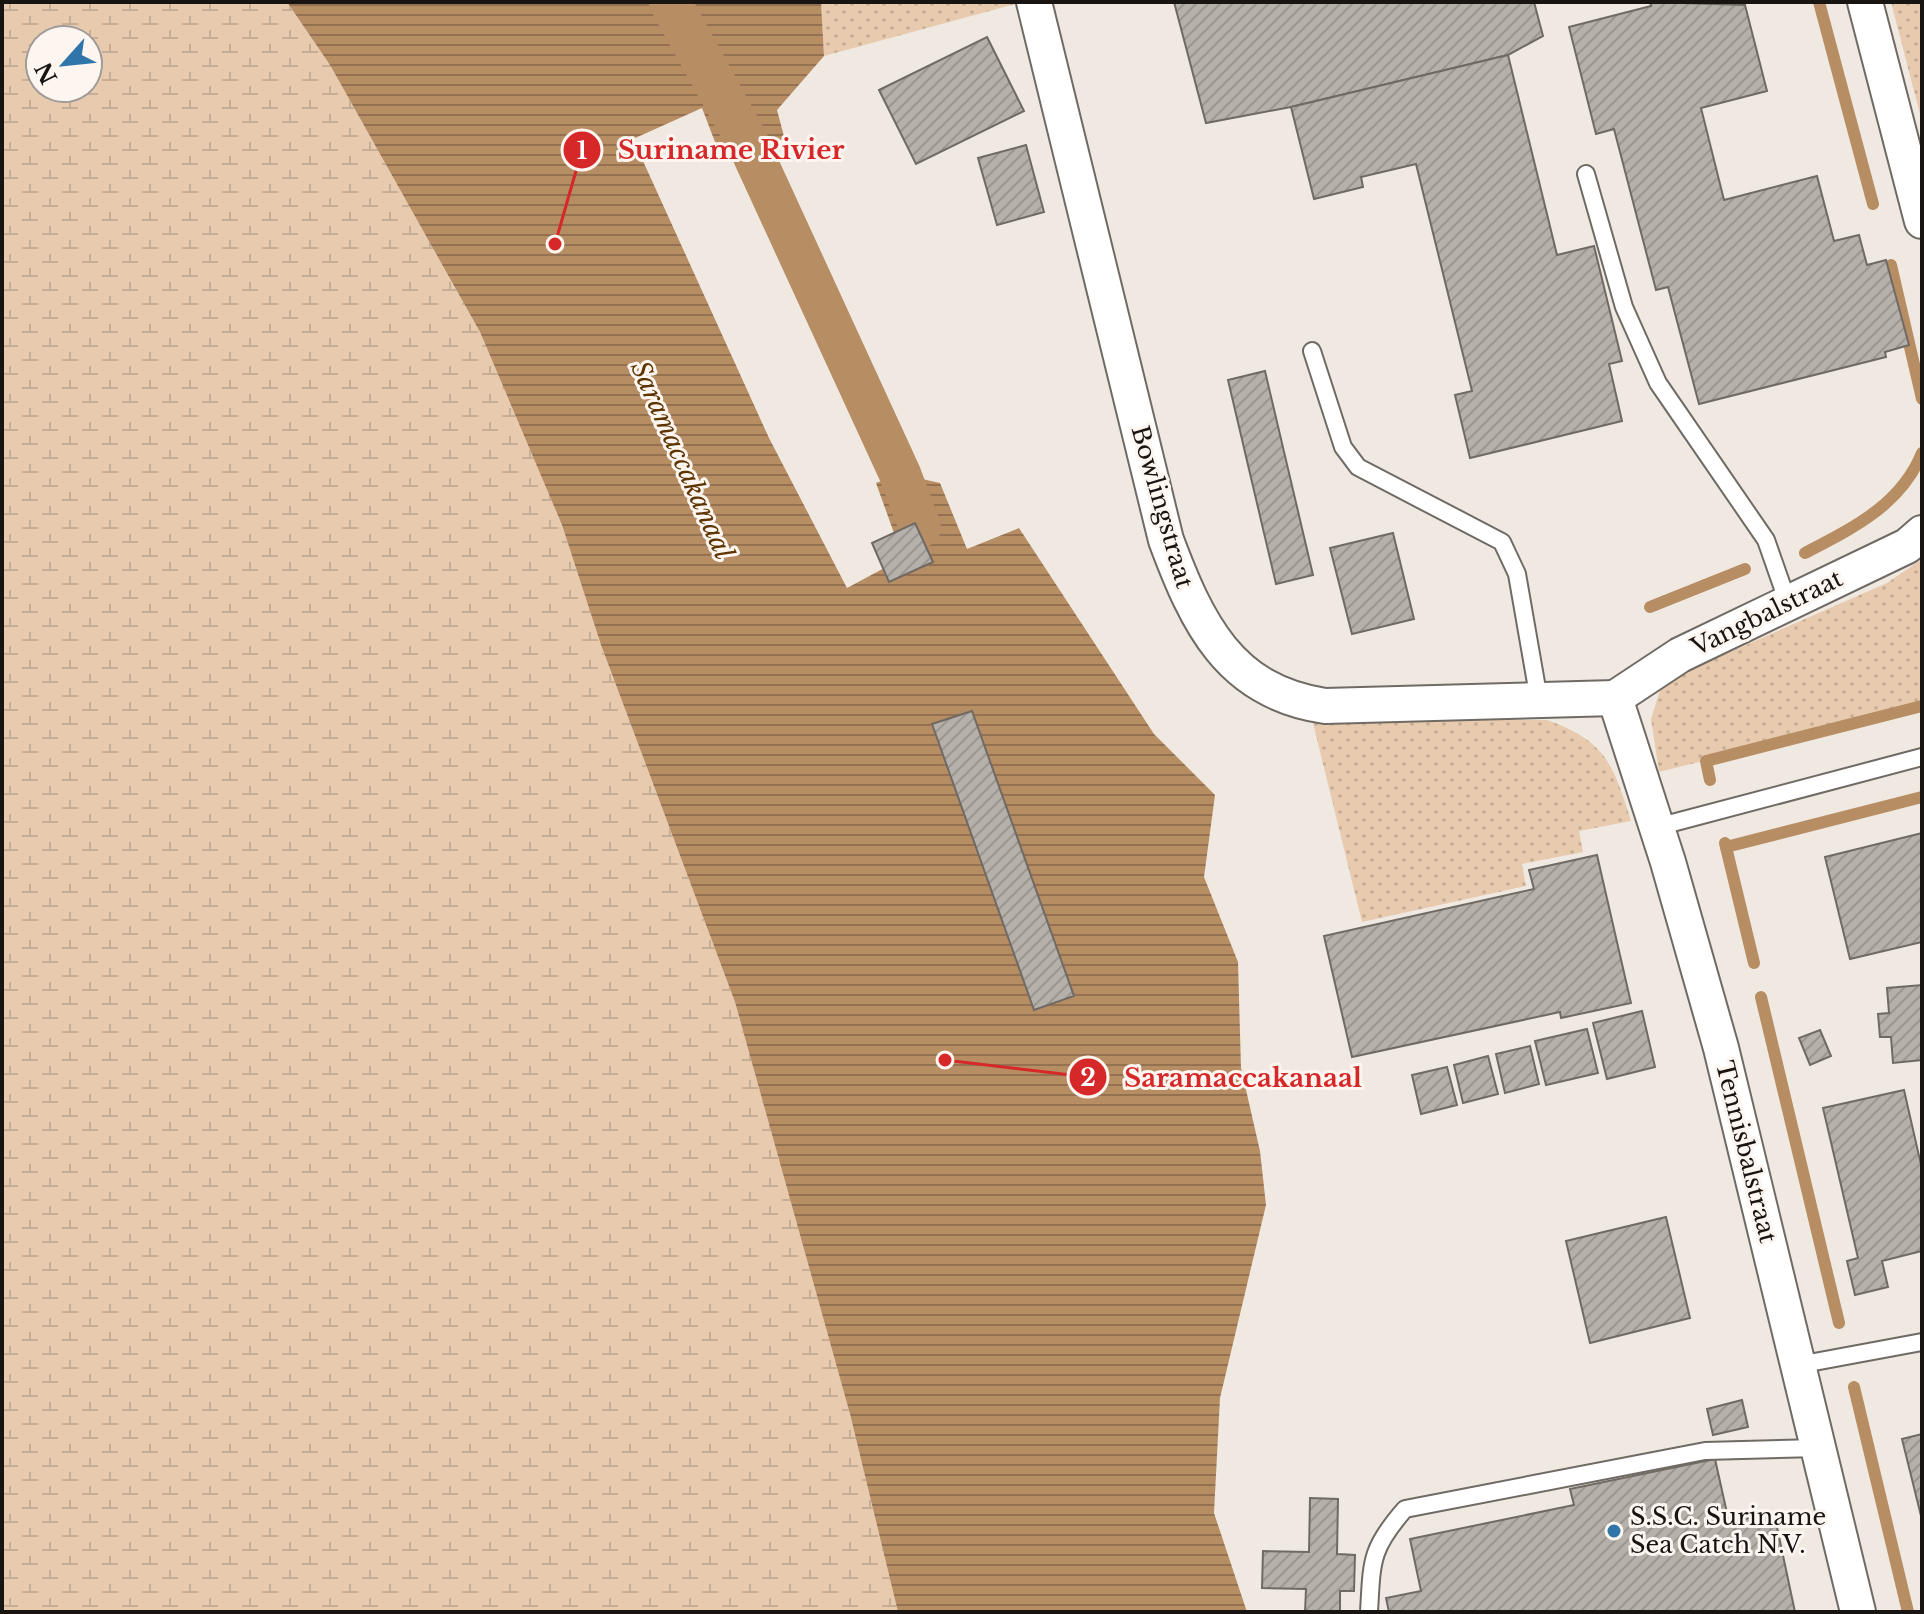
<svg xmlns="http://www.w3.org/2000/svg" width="1924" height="1614" viewBox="0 0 1924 1614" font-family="'Libre Baskerville',serif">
	<defs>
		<pattern id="grass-dots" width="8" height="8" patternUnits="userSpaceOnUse" patternTransform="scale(2)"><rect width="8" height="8" fill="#e8caae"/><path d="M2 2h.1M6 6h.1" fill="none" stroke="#c6ad95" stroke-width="1.8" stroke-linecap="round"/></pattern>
		<pattern id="wetland-marsh" width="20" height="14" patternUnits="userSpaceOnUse" patternTransform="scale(2)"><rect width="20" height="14" fill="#e8caae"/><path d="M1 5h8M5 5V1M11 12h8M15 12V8" fill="none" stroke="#c6ad95"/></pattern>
		<pattern id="water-rules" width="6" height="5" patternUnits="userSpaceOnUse" patternTransform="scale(2)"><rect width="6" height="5" fill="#b78d64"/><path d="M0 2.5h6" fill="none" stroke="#947251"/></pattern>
		<pattern id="building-hatch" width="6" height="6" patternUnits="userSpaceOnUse" patternTransform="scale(2)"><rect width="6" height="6" fill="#b6b0aa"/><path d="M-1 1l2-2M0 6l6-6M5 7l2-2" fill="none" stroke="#9c9691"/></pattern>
	</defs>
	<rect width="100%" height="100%" fill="#f0e9e2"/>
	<g fill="url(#grass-dots)">
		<polygon points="821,2 1023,2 824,56"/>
		<polygon points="1891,2 1922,2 1922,122"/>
		<polygon points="1922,559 1922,706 1659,772 1651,719 1661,687 1682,673 1887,583"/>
		<path d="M1312 719 1547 720C1606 741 1613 764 1631 821L1579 831 1583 852 1522 864 1526 886 1362 922Z"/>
	</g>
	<path fill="url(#wetland-marsh)" fill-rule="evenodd" d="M2 2H287L330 65 480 332 562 525 601 645 735 1002 850 1414 898 1612H2ZM40 40H88V88H40Z"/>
	<polygon fill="url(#water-rules)" points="287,2 821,2 824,56 777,110 785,140 746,139 720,155 702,108 633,139 769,438 847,588 903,558 876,483 900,474 940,483 967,549 1019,528 1154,734 1215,795 1204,877 1238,962 1241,1068 1260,1151 1266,1205 1220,1398 1214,1513 1247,1612 898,1612 850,1414 735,1002 601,645 562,525 480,332 330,65"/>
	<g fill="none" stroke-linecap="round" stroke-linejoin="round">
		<g stroke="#b78d64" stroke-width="12">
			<polyline points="1819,2 1873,204"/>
			<polyline points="1891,265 1922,399"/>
			<path d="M1805 553C1853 528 1901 505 1922 453"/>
			<polyline points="1650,607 1745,569"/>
			<polyline points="1710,780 1706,761 1922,706"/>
			<polyline points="1725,843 1754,963"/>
			<polyline points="1726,847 1922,797"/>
			<polyline points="1761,997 1839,1323"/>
			<polyline points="1854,1387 1908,1612"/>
		</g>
		<polyline stroke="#b78d64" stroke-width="42" points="670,2 746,139 900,474 920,527"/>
	</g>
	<g fill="url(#building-hatch)" stroke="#706a64" stroke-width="2">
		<polygon points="1174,2 1534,2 1543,36 1508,55 1291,107 1206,123"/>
		<polygon points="1650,2 1745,5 1767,91 1701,108 1724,200 1817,176 1834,241 1859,235 1867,265 1886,260 1909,345 1885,352 1886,357 1699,404 1668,287 1656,290 1614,129 1596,134 1569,27 1651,6"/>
		<polygon points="987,37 1024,111 916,164 879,90"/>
		<polygon points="1508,55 1557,255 1594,246 1622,361 1609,364 1622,421 1470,458 1455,395 1472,391 1416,164 1361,177 1363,187 1314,199 1291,107"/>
		<polygon points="1026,145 1044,212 997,225 978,158"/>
		<polygon points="1265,371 1313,575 1276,584 1228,380"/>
		<polygon points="915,523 933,562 889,582 872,543"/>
		<polygon points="1393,533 1414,619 1352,634 1330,548"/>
		<polygon points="972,711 1074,996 1034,1010 932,724"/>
		<polygon points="1922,833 1922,942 1850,959 1825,857"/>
		<polygon points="1597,855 1631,1003 1561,1018 1560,1012 1352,1057 1324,936 1534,889 1529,870"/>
		<polygon points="1922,985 1922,1060 1893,1063 1891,1037 1880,1037 1878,1014 1889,1013 1887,988"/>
		<polygon points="1642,1011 1655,1067 1607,1079 1593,1023"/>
		<polygon points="1587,1029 1598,1073 1546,1085 1535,1041"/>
		<polygon points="1820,1030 1831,1056 1810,1065 1799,1038"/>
		<polygon points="1530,1046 1539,1084 1505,1093 1496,1054"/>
		<polygon points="1488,1056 1498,1094 1463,1103 1454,1065"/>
		<polygon points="1447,1067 1457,1105 1421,1114 1412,1075"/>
		<polygon points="1904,1090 1922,1169 1922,1251 1882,1261 1888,1287 1855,1295 1847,1261 1858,1258 1823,1108"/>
		<polygon points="1666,1217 1690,1318 1590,1343 1566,1241"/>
		<polygon points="1742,1400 1748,1427 1713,1435 1707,1409"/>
		<polygon points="1922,1434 1922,1520 1902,1439"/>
		<polygon points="1715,1459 1729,1522 1774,1513 1795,1612 1389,1612 1386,1598 1421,1591 1410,1539 1574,1505 1570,1489"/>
		<polygon points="1310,1498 1338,1499 1337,1554 1355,1555 1354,1591 1340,1591 1340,1612 1305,1612 1306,1589 1262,1588 1263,1551 1309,1552"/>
	</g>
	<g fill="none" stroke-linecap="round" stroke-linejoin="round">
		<g stroke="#706a64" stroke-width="20">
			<g id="lane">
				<polyline points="1586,174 1624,307 1658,383 1766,540 1788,603"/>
				<polyline points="1312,351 1343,447 1358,467 1502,542 1517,574 1539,700"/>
				<polyline points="1657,827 1922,757"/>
				<polyline points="1798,1365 1922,1342"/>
				<path d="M1369 1612C1372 1561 1370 1549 1405 1509L1705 1451 1818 1448"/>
			</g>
		</g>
		<g stroke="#706a64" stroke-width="38">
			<g id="street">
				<path d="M1034 2 1166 540C1197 623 1229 692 1325 706L1615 698"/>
				<polyline points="1865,2 1922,221"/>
				<polyline points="1615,698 1668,862 1721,1048 1858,1612"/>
				<polyline points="1615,698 1680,655 1907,546 1922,533"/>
			</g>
		</g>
		<use href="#lane" stroke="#fff" stroke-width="16"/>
		<use href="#street" stroke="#fff" stroke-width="34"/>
	</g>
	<circle fill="#2f75aa" stroke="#fdf6f0" stroke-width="3" cx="1614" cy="1531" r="8"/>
	<g text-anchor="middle" stroke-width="6" stroke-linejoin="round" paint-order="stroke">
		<g font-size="24" fill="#171412" stroke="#fdf6f0">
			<text transform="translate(1162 507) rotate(74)" y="8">Bowlingstraat</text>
			<text transform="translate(1767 613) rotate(-26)" y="8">Vangbalstraat</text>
			<text transform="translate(1746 1152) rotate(76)" y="8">Tennisbalstraat</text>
		</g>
		<g font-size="24" fill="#171412" stroke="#fdf6f0" text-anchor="start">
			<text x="1630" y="1525">S.S.C. Suriname<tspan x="1630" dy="28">Sea Catch N.V.</tspan></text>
		</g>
		<g font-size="26" font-style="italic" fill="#5e3500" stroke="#fdf6f0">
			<text transform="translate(682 460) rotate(66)" y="9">Saramaccakanaal</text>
		</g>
	</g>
	<path fill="none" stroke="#d62828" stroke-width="3" d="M555 244L582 150M945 1060L1088 1077"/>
	<g fill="#d62828" stroke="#fdf6f0" stroke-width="3">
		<circle cx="555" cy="244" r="8"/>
		<circle cx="945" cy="1060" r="8"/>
		<circle cx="582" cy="150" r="20"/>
		<circle cx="1088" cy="1077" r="20"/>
	</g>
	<g font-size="24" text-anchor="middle" font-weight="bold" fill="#fff">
		<text x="582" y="159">1</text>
		<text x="1088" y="1086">2</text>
	</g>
	<g font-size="26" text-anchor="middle" font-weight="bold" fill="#d62828" stroke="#fdf6f0" stroke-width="6" stroke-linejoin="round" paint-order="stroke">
		<text x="731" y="159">Suriname Rivier</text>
		<text x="1243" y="1087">Saramaccakanaal</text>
	</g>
	<rect width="1924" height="1614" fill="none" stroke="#171412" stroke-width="8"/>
	<g transform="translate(64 64) rotate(243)"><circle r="38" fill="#fdf6f0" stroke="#a19c97" stroke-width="2"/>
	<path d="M0-6L14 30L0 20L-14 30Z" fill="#2f75aa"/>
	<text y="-12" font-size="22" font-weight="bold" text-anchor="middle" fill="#171412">N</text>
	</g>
</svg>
